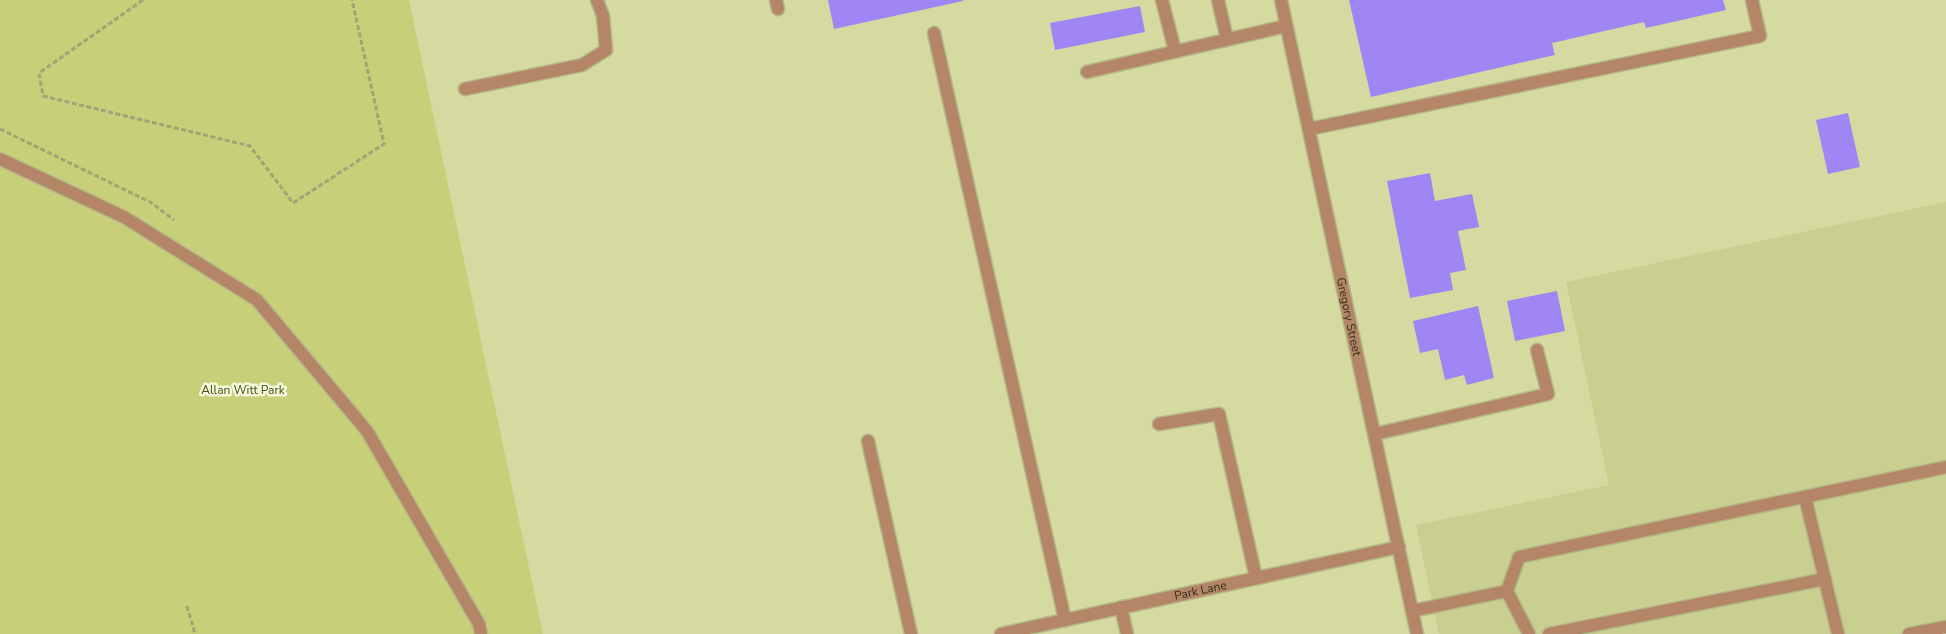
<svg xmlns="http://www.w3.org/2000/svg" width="1946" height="634" viewBox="0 0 1946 634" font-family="'Nunito Sans',sans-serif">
	<rect width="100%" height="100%" fill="#d5daa1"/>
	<polygon fill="#c9cf8e" points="1946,202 1946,634 1439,634 1416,525 1609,485 1566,282"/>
	<polygon fill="#c8cf79" points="0,0 409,0 543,634 0,634"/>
	<g fill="#9f86f4">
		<polygon points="828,0 963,0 963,1 834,29"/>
		<polygon points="1349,0 1723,0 1726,10 1646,28 1644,22 1552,43 1555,55 1371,97"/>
		<polygon points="1140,6 1145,32 1055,50 1050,23"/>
		<polygon points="1848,113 1860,167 1828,174 1816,120"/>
		<polygon points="1430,173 1435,201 1472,194 1479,227 1458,231 1466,270 1450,273 1453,290 1410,298 1387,181"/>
		<polygon points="1557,291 1565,331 1515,341 1507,301"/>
		<polygon points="1478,306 1494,378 1467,385 1464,375 1445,380 1438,349 1420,353 1413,321"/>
	</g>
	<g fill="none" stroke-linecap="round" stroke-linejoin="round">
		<g stroke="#b4b886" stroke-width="15">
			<g id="minor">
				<polyline points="776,0 778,9"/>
				<polyline points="1162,0 1175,51"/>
				<polyline points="1218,0 1227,39"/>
				<path id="s1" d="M1281 0 1417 634"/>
				<polyline points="934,33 1065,620"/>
				<polyline points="1087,72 1286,26"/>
				<polyline points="465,89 582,65 606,50 603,16 597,0"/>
				<polyline points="1309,129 1760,36 1752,0"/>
				<polyline points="0,159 124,217 257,300 367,431 479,624 481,634"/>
				<polyline points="1159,424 1219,414 1256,578"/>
				<polyline points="1375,434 1548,394 1537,350"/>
				<polyline points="868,441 911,634"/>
				<polyline points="1805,497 1838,634"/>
				<polyline points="1121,607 1127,634"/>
				<polyline points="1412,611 1507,591"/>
				<path id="s2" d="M1001 634 1399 547"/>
				<polyline points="1529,634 1507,591 1519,557 1946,467"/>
				<polyline points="1549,634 1825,579"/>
				<polyline points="1909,634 1946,627"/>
			</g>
		</g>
		<g stroke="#a0a476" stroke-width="3" stroke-dasharray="5 2.5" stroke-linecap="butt">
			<polyline points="143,0 39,73 43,96 250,146 293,203 384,144 352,0"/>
			<polyline points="0,129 150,202 174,220"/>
			<polyline points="187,606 195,634"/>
		</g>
		<use href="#minor" stroke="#b58568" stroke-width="12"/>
	</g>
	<g text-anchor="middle" stroke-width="5" stroke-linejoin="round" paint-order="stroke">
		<g font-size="12" fill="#2f311a" stroke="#f5f9dc">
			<text dy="4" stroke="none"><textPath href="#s1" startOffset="324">Gregory Street</textPath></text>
			<text dy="4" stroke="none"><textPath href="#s2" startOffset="204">Park Lane</textPath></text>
		</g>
		<g font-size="12" fill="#494c14" stroke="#f5f9dc">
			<text x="243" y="394">Allan Witt Park</text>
		</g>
	</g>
</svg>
